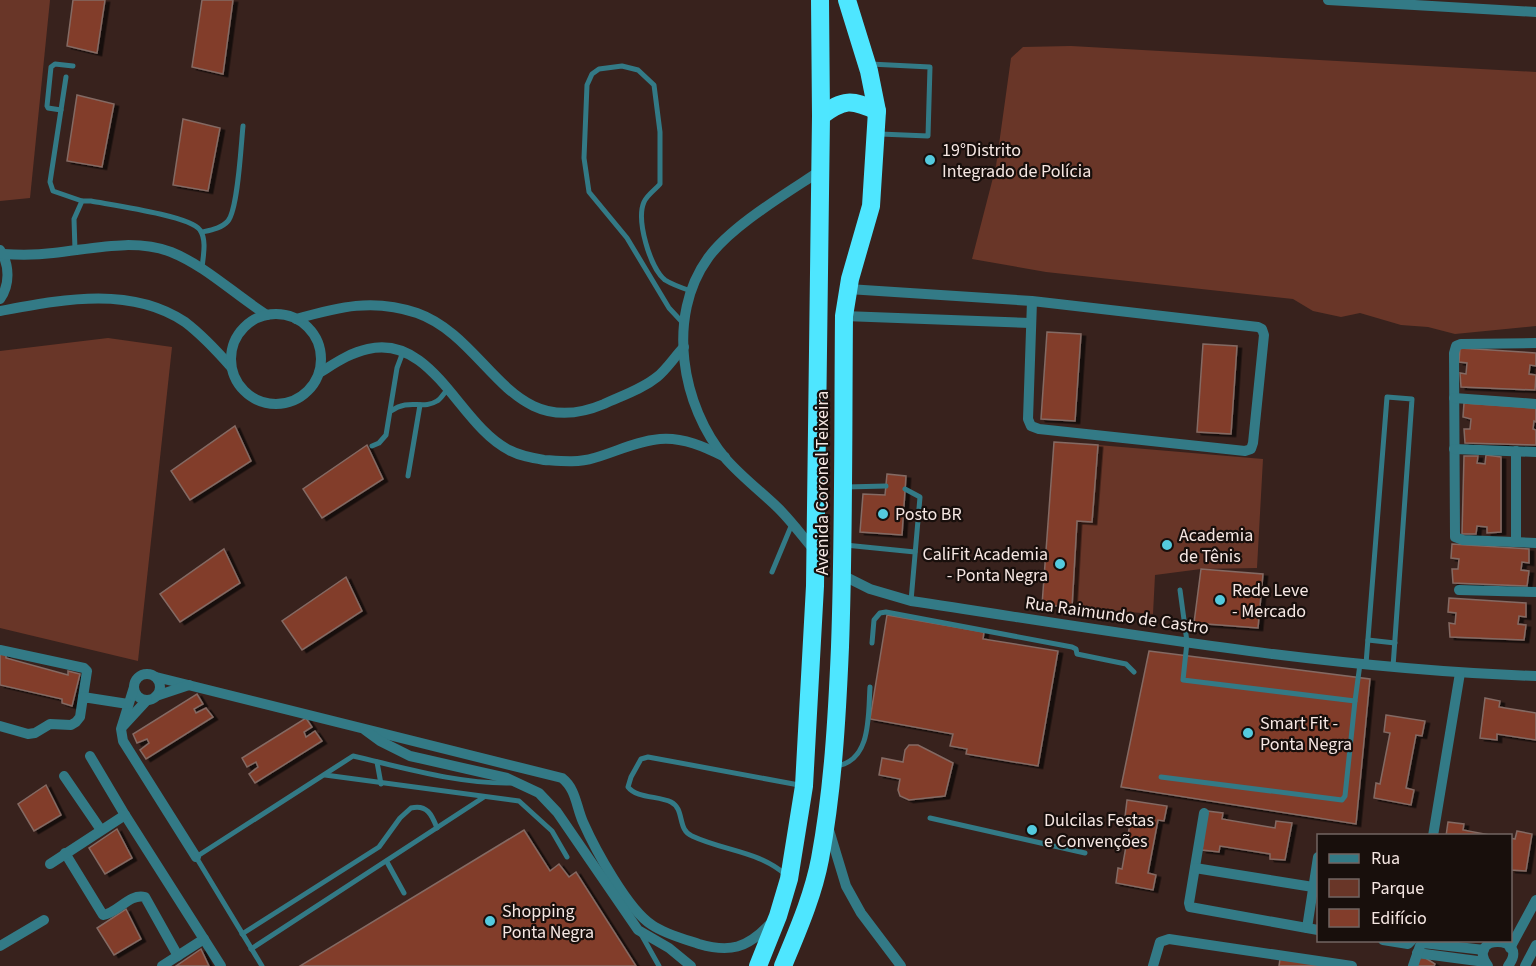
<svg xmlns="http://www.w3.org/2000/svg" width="1536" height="966" viewBox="0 0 1536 966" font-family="'Source Sans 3',sans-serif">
	<defs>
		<filter id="shadow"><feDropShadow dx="4.5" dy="2.5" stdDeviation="0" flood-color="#0009"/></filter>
	</defs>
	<rect width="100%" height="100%" fill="#38221d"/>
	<g fill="#693628">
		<polygon points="0,0 50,0 30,198 0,201"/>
		<polygon points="1071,46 1536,72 1536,326 1455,334 1428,327 1401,325 1360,313 1341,317 1313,311 1293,299 1046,272 972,259 996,166 1011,58 1023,47"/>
		<polygon points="108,338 172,347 138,661 0,628 0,351"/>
		<polygon points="1098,445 1263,459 1257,568 1201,569 1155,575 1153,614 1072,607 1077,521 1092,521"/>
	</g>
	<g fill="#823d2b" stroke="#846a63" stroke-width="1.5" filter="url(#shadow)">
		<polygon points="73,0 105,0 97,53 67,46"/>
		<polygon points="202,0 233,0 223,74 192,67"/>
		<polygon points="77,95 114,104 102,167 67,161"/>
		<polygon points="183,119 220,128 208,191 173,185"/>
		<polygon points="1047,332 1081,334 1075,421 1041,419"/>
		<polygon points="1203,344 1237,346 1231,434 1197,432"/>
		<polygon points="1460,348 1536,353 1536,366 1530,365 1529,374 1536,375 1535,390 1461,387 1460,373 1466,374 1467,363 1459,362"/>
		<polygon points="1464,403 1536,408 1536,422 1534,421 1533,429 1536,430 1536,445 1465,443 1464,429 1470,429 1471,419 1463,417"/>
		<polygon points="235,426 251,461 190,500 171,471"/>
		<polygon points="1054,442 1098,445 1092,522 1077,521 1072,607 1042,605"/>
		<polygon points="367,445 383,479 322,518 303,489"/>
		<polygon points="1486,455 1501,457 1501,532 1487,533 1487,527 1477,526 1476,534 1462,534 1464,456 1478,456 1477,463 1485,464"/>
		<polygon points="887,474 906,476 902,535 860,532 863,494 885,495"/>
		<polygon points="1452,544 1529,549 1529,563 1522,562 1521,570 1529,571 1527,586 1453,583 1452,569 1458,569 1459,559 1451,558"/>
		<polygon points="224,549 240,583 180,622 160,594"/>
		<polygon points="1201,569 1263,574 1258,628 1194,623"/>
		<polygon points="346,577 362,611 302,650 282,621"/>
		<polygon points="1449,598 1526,603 1526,617 1519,616 1518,624 1526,625 1524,640 1450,637 1449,623 1455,624 1456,613 1448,612"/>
		<polygon points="887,615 984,632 983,639 1058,651 1038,766 966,754 967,749 950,746 953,734 870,719"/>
		<polygon points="1149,651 1370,679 1356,824 1121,787"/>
		<polygon points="0,653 6,655 6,658 68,675 68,671 80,674 72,706 62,703 62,699 0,685"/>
		<polygon points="197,694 203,704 194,709 196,713 206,708 213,717 146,759 140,750 149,743 147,739 137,743 133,734"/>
		<polygon points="1485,698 1500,701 1499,707 1536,713 1536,740 1497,734 1497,740 1480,738"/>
		<polygon points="1386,715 1425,721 1422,736 1416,735 1406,788 1414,790 1411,805 1374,798 1376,783 1380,784 1390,733 1384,732"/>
		<polygon points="306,718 312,727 304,732 306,737 315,731 322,741 255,783 249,774 258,767 256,762 247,767 242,758"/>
		<polygon points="909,745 918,745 953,763 945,796 909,800 900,796 898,790 900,779 879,775 882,758 903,762 905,750"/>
		<polygon points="46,785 61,815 34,831 18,804"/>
		<polygon points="1127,800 1167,806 1164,821 1158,820 1148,873 1156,875 1153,890 1116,883 1118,868 1122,869 1131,818 1125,817"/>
		<polygon points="1207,811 1223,813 1222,819 1275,828 1276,821 1292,823 1285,860 1270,859 1270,854 1220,846 1219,852 1202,850"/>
		<polygon points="1448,822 1464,824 1463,830 1495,836 1446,836"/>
		<polygon points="117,829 132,858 105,874 89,848"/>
		<polygon points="524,830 550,871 559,864 569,877 576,872 636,966 300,966"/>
		<polygon points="1517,831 1532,834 1526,871 1511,870 1510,838 1515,839"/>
		<polygon points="126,909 141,939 114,955 97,928"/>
		<polygon points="201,949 209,966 176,966"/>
		<polygon points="1421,955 1435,964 1434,966 1415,966"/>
		<polygon points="1280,959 1334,966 1279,966"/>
	</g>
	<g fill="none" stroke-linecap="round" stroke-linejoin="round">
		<g stroke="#337a86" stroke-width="5">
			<polyline points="870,64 930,67 928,136 880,134"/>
			<polyline points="66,77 50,182 53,191 82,201"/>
			<polyline points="61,110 48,108 47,106 51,67 55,64 73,66"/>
			<path d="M202 232C211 230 222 228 228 221 238 209 241 145 243 126"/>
			<path d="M75 250 74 219 82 201H91C112 205 191 216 200 230 207 240 203 257 202 268"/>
			<path d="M683 323 669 308 627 238 589 192 584 158 587 85 592 74 599 69 622 66 638 70 654 85 660 132V184C655 190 647 195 644 202 636 220 650 268 665 280 673 285 682 288 691 291"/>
			<path d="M391 411C409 398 423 410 437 401 441 399 444 393 447 390"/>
			<polyline points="372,446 379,443 386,435 397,368 403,352"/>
			<polyline points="408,476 420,405"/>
			<polyline points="846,487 886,486"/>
			<polyline points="905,489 920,497 911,601"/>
			<polyline points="845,545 915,552"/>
			<polyline points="772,572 792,524"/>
			<polyline points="1180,590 1187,642 1183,680 1355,701 1360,664"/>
			<polyline points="1368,640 1395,643"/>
			<polyline points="872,643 874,620 880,613 886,612 1072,647 1076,649 1077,654 1126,664 1134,672"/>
			<polyline points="1366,664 1387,397 1412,399 1393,667"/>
			<polyline points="377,762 381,784"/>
			<path d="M836 766C872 761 868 714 870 687"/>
			<polyline points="325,775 519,801 552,831 567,857"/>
			<polyline points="1161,777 1342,800 1345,796 1355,701"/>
			<polyline points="930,818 1085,853"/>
			<polyline points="387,862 404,893"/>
			<path d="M786 875C759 851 724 851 692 836 677 830 685 809 671 802 659 796 636 798 628 787L631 777 641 759 648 757 799 785"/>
			<path d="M242 934 379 847 400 818 411 808C427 804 432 815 437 828"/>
			<polyline points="641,934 659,966"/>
			<polyline points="251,949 484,797"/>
			<path d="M262 966 196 857 353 756C405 768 458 784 511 783"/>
		</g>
		<g stroke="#337a86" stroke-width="10">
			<polyline points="1328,0 1536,12"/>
			<path d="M0 250C10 265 10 285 0 299"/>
			<path d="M3 254C20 255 37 255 53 253 92 249 133 238 171 252 206 266 235 295 267 315"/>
			<polyline points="848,289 1032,301 1258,327 1262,329 1264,335 1253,443 1251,449 1245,451 1039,429 1031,426 1028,419 1032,301"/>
			<path d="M0 311C60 300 130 285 185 322 202 335 217 351 231 367"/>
			<circle cx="276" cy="359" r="45"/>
			<polyline points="844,316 1030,323"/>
			<path d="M296 319C339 307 373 298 417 313 490 339 509 444 604 404 621 396 641 390 657 377 667 369 675 356 684 347"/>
			<polyline points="1536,343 1461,344 1456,346 1454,353 1455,537 1463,540 1536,543"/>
			<path d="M319 373C334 364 349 353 368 349 433 334 459 425 509 450 520 456 532 458 544 460 560 461 578 463 594 458 616 452 636 441 660 439 683 437 705 447 725 457"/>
			<polyline points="1454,398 1536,404"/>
			<polyline points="1454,449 1536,452"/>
			<polyline points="1516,542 1516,451"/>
			<path d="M815 551C802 536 790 519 776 506 759 490 741 476 726 459 681 406 666 316 708 258 731 226 787 193 820 171"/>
			<path d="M842 575 870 589 911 601C1118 632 1326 669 1536 676"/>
			<polyline points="1459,590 1536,592"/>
			<polyline points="0,650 84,668 87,671 83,697"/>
			<circle cx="147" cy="687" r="13"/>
			<path d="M156 677 562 778C576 789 576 806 583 822 595 849 628 910 652 925 665 934 684 939 699 944 730 953 747 948 769 925"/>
			<polyline points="134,687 121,729 123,741 196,857"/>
			<polyline points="156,696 189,685"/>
			<polyline points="0,726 28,734 35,733 50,724 71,725 76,722 80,717 83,697 128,704"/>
			<polyline points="123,726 147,700"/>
			<polyline points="365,730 380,741 410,756 507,778 539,793 557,812 638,930 669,948 691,966"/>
			<polyline points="90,756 125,815 221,966"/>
			<polyline points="64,776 101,830"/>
			<polyline points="1204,813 1189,903 1190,907 1318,930"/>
			<polyline points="829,830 846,886 861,913 901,966"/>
			<polyline points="1433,836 1460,673"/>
			<path d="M65 853 103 915C118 913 129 893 145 897L178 956"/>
			<polyline points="50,864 125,815"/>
			<polyline points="1195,868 1313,887"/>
			<polyline points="1307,928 1318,857"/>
			<polyline points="1383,940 1408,944 1412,940"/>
			<polyline points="0,946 44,920"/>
			<polyline points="1510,948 1536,900"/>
			<polyline points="1417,953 1485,962"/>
			<polyline points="162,966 204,939"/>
			<polyline points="1153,966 1160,942 1169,939 1352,966"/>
			<polyline points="1413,966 1420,946 1423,943 1484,950"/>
			<path d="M1488 966C1464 933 1532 935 1508 966"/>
			<polyline points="1525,966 1536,945"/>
		</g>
		<g stroke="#4ee6ff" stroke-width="18">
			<path d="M821 116C844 99 851 99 877 111"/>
			<polyline points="758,966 778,916 789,879 804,786 815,586 821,116 820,0"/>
			<path d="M783 966C797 932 813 896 820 859 833 789 837 717 840 647 844 536 843 426 844 316L850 279 871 206 877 111 869 71 847 0"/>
		</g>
	</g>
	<g fill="#54cade" stroke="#180f0c" stroke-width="2">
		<circle cx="930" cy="160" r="6"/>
		<circle cx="883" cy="514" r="6"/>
		<circle cx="1167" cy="545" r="6"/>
		<circle cx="1060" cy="564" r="6"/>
		<circle cx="1220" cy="600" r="6"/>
		<circle cx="1248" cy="733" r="6"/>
		<circle cx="1032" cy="830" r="6"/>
		<circle cx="490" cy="921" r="6"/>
	</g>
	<g text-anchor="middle" stroke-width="4.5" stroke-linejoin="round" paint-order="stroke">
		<g font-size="18" fill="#f6e7e3" stroke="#180f0c" text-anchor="start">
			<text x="942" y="156">19°Distrito<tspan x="942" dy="21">Integrado de Polícia</tspan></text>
			<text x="895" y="520">Posto BR</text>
			<text x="1179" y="541">Academia<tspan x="1179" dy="21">de Tênis</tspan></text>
			<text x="1048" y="560" text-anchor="end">CaliFit Academia<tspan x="1048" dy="21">- Ponta Negra</tspan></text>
			<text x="1232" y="596">Rede Leve<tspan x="1232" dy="21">- Mercado</tspan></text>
			<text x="1260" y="729">Smart Fit -<tspan x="1260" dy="21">Ponta Negra</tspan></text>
			<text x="1044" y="826">Dulcilas Festas<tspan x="1044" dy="21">e Convenções</tspan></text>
			<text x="502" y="917">Shopping<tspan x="502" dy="21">Ponta Negra</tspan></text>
		</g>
		<g font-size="18" fill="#f6e7e3" stroke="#180f0c">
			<text transform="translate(822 483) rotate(-90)" y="6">Avenida Coronel Teixeira</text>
			<text transform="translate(1117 615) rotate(8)" y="6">Rua Raimundo de Castro</text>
		</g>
	</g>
	<rect x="1317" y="834" width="195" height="108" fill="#180f0c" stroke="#716562" stroke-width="1.5"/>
	<rect x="1329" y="854" width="30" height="9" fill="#337a86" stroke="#716562" stroke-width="1.5"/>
	<text x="1371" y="864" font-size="18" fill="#f6e7e3">Rua</text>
	<rect x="1329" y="879" width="30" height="18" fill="#693628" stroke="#716562" stroke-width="1.5"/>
	<text x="1371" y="894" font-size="18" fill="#f6e7e3">Parque</text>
	<rect x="1329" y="909" width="30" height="18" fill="#823d2b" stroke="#716562" stroke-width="1.5"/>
	<text x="1371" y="924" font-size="18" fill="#f6e7e3">Edifício</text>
</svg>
